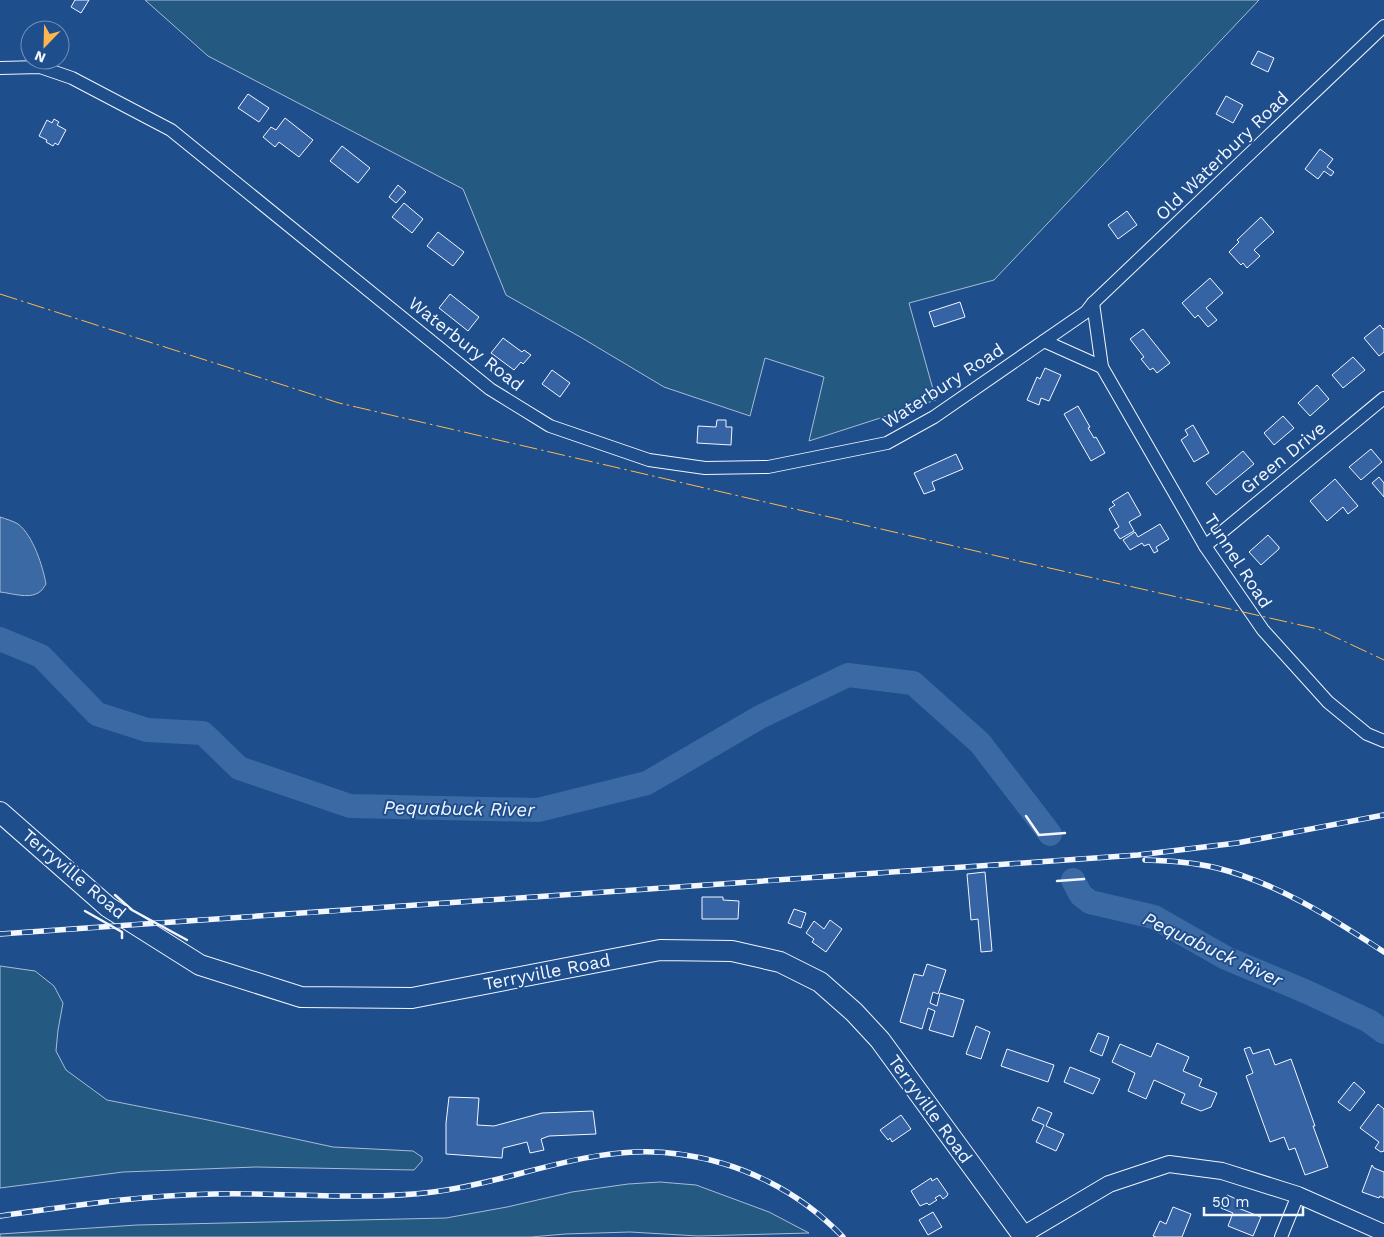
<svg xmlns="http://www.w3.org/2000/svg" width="1384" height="1237" viewBox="0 0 1384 1237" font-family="'Work Sans',sans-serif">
	<rect width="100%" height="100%" fill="#1f4e8c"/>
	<g fill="#245a82" stroke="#a8bbd7">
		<polygon points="145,0 1259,0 994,280 909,303 936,400 809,441 824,377 765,358 750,416 664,387 582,338 506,295 463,189 208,56"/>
		<polygon points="0,966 35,971 54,986 63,1003 58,1030 56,1051 66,1070 107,1100 203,1119 333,1147 413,1151 422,1157 422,1161 414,1170 256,1167 123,1172 0,1188"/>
		<polygon points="660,1182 696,1185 769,1212 809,1233 698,1236 630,1232 565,1234 531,1237 0,1237 0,1234 137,1225 446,1218 507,1207 572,1192 628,1184"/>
	</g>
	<path fill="#3b69a3" stroke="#a8bbd7" d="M0 517C6 519 13 521 18 524 33 535 43 567 46 584 44 587 42 591 38 593 28 599 11 593 0 592Z"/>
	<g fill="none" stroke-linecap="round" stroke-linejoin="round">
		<g stroke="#3b69a3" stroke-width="24">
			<polyline points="0,639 41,656 97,714 147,730 203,733 239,768 350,806 538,810 647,783 760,717 848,675 913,683 980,743 1050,834"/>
			<polyline points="1073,880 1081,895 1090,902 1154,917 1226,958 1307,992 1369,1021 1384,1032"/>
		</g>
	</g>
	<g fill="#3563a3" stroke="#f2f6ff">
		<polygon points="75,0 89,0 81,13 71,7"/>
		<polygon points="1258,51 1274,58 1268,72 1251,64"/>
		<polygon points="248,94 269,108 259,122 238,108"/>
		<polygon points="1226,96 1243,105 1233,123 1216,114"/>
		<polygon points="285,118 313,140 299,157 279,142 275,147 263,137 271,127 276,130"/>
		<polygon points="54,119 59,122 57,125 66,130 58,145 55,143 53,146 46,142 47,140 39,136 47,120 52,123"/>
		<polygon points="342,146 370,168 358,183 330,161"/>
		<polygon points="1320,149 1333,159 1327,167 1334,172 1331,176 1324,171 1318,179 1305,169"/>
		<polygon points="398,185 406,192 396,203 389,197"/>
		<polygon points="404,203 423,219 412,233 392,217"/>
		<polygon points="1127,211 1137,225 1118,239 1108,225"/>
		<polygon points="1261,217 1274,232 1254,250 1260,256 1247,268 1243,263 1241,265 1229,252 1239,242 1237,240"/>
		<polygon points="438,232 464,252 453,266 427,246"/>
		<polygon points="1210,278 1223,293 1206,308 1217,320 1208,327 1198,315 1195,318 1182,303"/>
		<polygon points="450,294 479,317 468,331 439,308"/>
		<polygon points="960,302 965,317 934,327 929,312"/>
		<polygon points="1380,325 1383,329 1384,328 1384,352 1379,356 1364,338"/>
		<polygon points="1143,329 1170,363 1157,373 1153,368 1150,370 1141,359 1144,357 1130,339"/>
		<polygon points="503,338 522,352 524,350 531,355 523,364 521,362 514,370 491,353"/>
		<polygon points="1353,357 1365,370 1343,388 1332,375"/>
		<polygon points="1045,368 1061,375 1049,401 1041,398 1039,405 1027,400 1037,377 1040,379"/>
		<polygon points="552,370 570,383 560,397 542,384"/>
		<polygon points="1317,385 1329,399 1310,416 1298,403"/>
		<polygon points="1078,406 1090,427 1088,428 1094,438 1096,437 1105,453 1091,461 1064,414"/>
		<polygon points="1283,416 1294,428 1274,445 1264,433"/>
		<polygon points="717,420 726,420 726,427 732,427 731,445 697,443 698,426 716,427"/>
		<polygon points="1193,425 1209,453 1194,462 1181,440 1188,435 1185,430"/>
		<polygon points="1371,449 1382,462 1361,480 1349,467"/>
		<polygon points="1243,451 1254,464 1216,495 1206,483"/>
		<polygon points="956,454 963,469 932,482 935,490 924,494 914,473"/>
		<polygon points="1379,477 1384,483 1384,497 1372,483"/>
		<polygon points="1335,479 1358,506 1348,514 1343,507 1327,521 1310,501"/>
		<polygon points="1128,492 1141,515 1129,522 1134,531 1120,539 1114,530 1119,527 1109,509 1115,505 1112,502"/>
		<polygon points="1160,524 1169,539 1156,547 1158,551 1154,553 1149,544 1144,546 1142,543 1130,550 1123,540 1135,532 1138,537"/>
		<polygon points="1268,535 1279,547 1279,549 1261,565 1249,552"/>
		<polygon points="985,872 992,951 981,952 978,919 971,920 967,874"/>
		<polygon points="702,897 723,897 723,900 739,901 738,919 702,919"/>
		<polygon points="794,909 806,913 801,928 788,923"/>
		<polygon points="830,920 842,929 826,952 812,942 814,939 806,933 814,921 824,929"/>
		<polygon points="927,964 946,970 938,994 933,992 930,1003 937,1006 940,993 964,1000 953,1037 929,1030 935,1011 928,1008 922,1029 900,1022 914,974 923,976"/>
		<polygon points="976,1026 990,1032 981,1059 966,1054"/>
		<polygon points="1098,1033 1109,1037 1102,1056 1090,1051"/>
		<polygon points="1157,1043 1189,1057 1183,1071 1202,1079 1199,1086 1217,1093 1211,1107 1201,1111 1181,1103 1185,1094 1154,1080 1146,1099 1128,1091 1135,1073 1112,1062 1120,1044 1151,1057"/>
		<polygon points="1250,1047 1253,1054 1269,1049 1275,1065 1291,1059 1315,1126 1313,1126 1328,1167 1305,1175 1295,1148 1289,1150 1284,1137 1270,1142 1246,1076 1253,1073 1244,1049"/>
		<polygon points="1007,1049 1054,1065 1048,1082 1001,1066"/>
		<polygon points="1070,1067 1100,1079 1093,1094 1064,1082"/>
		<polygon points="1354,1082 1365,1092 1350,1111 1338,1102"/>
		<polygon points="449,1097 479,1098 477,1125 494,1126 542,1113 593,1111 596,1134 549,1136 541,1139 544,1150 530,1153 527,1142 503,1148 502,1158 446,1154 446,1123"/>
		<polygon points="1378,1104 1384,1109 1384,1151 1381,1152 1375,1148 1379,1142 1360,1128"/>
		<polygon points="1038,1107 1052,1113 1046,1126 1064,1134 1056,1151 1036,1142 1044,1125 1032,1120"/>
		<polygon points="901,1115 911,1129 892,1142 890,1138 888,1140 880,1130"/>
		<polygon points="1372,1165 1374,1168 1384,1172 1384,1198 1380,1196 1379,1198 1362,1192"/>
		<polygon points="931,1178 932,1181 937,1178 948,1194 947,1196 943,1199 940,1195 935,1198 937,1200 929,1205 927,1203 920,1206 911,1191"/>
		<polygon points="1227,1195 1241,1201 1238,1208 1261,1217 1253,1236 1228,1226 1233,1213 1221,1208"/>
		<polygon points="1173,1207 1191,1214 1182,1237 1156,1237 1153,1236 1160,1221 1166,1224"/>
		<polygon points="933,1212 942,1227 928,1235 919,1220"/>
	</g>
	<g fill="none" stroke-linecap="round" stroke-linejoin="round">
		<g stroke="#f2f6ff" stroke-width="14">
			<g id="minor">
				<polyline points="0,68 40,67 72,78 171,130 490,389 550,426 649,460 705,468 768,467 887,443 934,417 1086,312 1093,303 1384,26"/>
				<polyline points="1093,303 1102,367 1205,546 1263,630 1328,702 1367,734 1384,741"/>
				<polyline points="1044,341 1102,367"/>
				<polyline points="1205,546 1384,398"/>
				<polyline points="1281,1237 1298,1195"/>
			</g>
		</g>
		<g stroke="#f2f6ff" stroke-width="18">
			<polyline id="secondary" points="1023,1235 1109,1184 1169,1164 1222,1171 1298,1195 1384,1233"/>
		</g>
		<g stroke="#f2f6ff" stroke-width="22">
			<polyline id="trunk" points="0,812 108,907 200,965 301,997 412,998 660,950 732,951 780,962 820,982 854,1012 880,1040 1024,1237"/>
		</g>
		<use href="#minor" stroke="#1f4e8c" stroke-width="12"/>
		<use href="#secondary" stroke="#1f4e8c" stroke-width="16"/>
		<use href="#trunk" stroke="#1f4e8c" stroke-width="20"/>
		<g stroke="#f2f6ff" stroke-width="5.5">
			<g id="rail">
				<path d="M1145 860C1169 861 1194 862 1217 868 1277 883 1332 918 1384 952"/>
				<polyline points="0,934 1138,855 1237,843 1384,815"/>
				<path d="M0 1216C71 1206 142 1195 214 1194 287 1192 360 1201 433 1192 515 1182 593 1142 678 1154 741 1162 799 1191 843 1237"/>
			</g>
		</g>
		<use href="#rail" stroke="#1f4e8c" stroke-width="4" stroke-dasharray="11" stroke-linecap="butt"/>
		<g stroke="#f2f6ff" stroke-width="2.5">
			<polyline points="1026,816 1039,835 1065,833"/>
			<polyline points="1057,881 1084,879"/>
			<polyline points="115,895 132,910 187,940"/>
			<polyline points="85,911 122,932 122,938"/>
		</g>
		<polyline stroke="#ffb74d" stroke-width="1" stroke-dasharray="18 4 2.5 4" stroke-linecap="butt" points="0,294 339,403 1023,562 1318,629 1384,660"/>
	</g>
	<g text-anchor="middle" stroke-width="4" stroke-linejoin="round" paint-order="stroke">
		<g font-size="18" fill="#f2f6ff" stroke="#1f4e8c">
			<text transform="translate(1222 156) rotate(-44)" y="6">Old Waterbury Road</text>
			<text transform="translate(466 344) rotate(38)" y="6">Waterbury Road</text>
			<text transform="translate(943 386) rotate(-33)" y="6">Waterbury Road</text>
			<text transform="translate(1283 458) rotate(-39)" y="6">Green Drive</text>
			<text transform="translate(1238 561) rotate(57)" y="6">Tunnel Road</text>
			<text transform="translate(74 874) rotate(40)" y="6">Terryville Road</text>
			<text transform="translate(547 972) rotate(-11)" y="6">Terryville Road</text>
			<text transform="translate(930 1109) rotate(54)" y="6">Terryville Road</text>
		</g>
		<g font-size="19" font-style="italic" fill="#f2f6ff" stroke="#1f4e8c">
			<text transform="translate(459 808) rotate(1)" y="7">Pequabuck River</text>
			<text transform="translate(1213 949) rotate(25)" y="7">Pequabuck River</text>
		</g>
	</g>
	<g transform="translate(45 45) rotate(203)"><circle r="24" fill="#1f4e8c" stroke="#7391ba"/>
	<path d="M0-4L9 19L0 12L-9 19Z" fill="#ffb74d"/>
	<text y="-8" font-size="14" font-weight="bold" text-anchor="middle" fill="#f2f6ff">N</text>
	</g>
	<path d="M1204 1207v8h99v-8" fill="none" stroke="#f2f6ff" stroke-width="2.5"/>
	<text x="1212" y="1207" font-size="15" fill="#f2f6ff" stroke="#1f4e8c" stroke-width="4" paint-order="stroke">50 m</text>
</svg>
